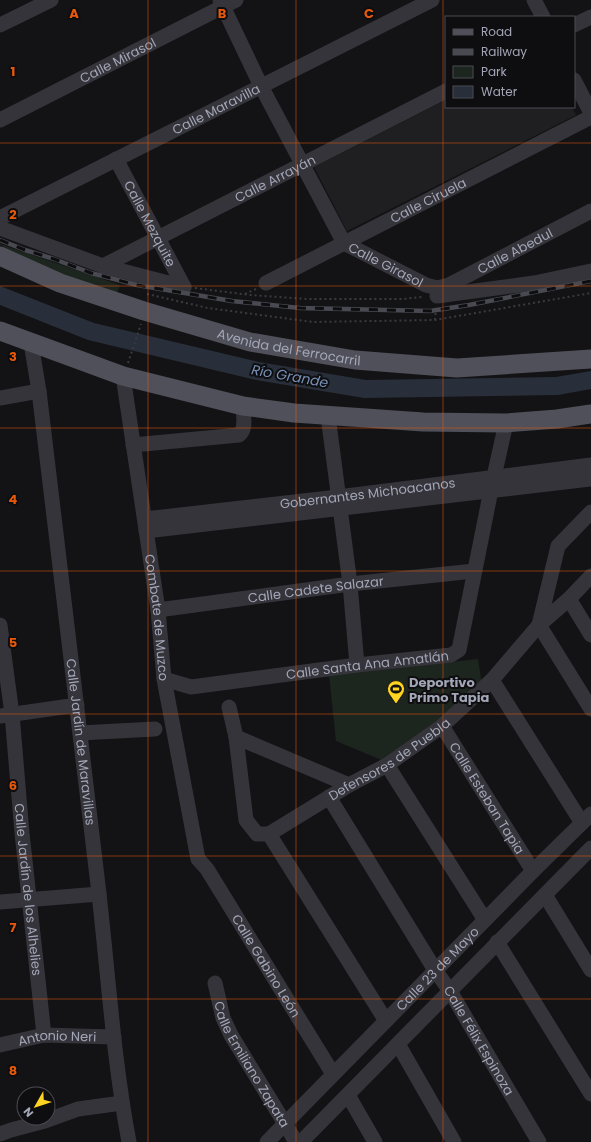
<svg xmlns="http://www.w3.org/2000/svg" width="591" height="1142" viewBox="0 0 591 1142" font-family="Poppins,sans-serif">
	<rect width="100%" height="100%" fill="#131315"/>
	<polygon fill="#1f1f22" points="446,100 446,107 572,107 576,115 347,231 314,167"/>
	<g fill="#1d251f">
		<polygon points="0,244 120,285 117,294 64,277 0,245"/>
		<polygon points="478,659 482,685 439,723 384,761 336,741 329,675"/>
	</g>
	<polygon fill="#282f3a" points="0,286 94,323 259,362 366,380 556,377 591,371 591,389 558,395 364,398 256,380 88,340 0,305"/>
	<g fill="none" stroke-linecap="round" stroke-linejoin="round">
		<g stroke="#393b41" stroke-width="2" stroke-dasharray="2 3" stroke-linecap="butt">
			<polyline points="195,288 250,295 307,299 403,299 422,297"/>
			<polyline points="147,294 208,308 313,322 435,320 591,293"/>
			<polyline points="245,294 256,289"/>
			<polyline points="435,320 436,307"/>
			<polyline points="128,363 141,324"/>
		</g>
		<g stroke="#34343a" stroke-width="15">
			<path id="s1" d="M220 0 261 86 344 243 426 285 437 288 449 285 591 211"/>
			<polyline points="534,0 543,17"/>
			<polyline points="0,25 51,0"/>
			<polyline points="574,25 591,17"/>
			<polyline points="574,80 591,113"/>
			<path id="s2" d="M0 120 236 0"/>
			<path id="s3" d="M116 159 184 287"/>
			<path id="s4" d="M0 218 432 0"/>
			<polyline points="0,228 103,266 184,287"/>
			<path id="s5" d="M103 266 446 91"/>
			<path id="s6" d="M266 283 591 117"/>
			<polyline points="437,296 534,283 591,271"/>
			<path id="s7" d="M31 343 39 391C59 556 79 721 98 885 108 971 113 1057 129 1142"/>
			<path id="s8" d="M123 376 158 610 164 679 198 859 207 869 333 1074"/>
			<polyline points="0,398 39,391"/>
			<polyline points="328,416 350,584 357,665"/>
			<path d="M133 445 239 435C247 429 243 415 243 406"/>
			<path id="s9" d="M145 519 338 497 591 465"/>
			<polyline points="146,531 591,479"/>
			<polyline points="569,599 591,635"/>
			<path id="s10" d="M158 610 350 584 474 571"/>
			<path id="s11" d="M0 625 12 714 22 833 44 1035"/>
			<polyline points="539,625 558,546 591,512"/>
			<polyline points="539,625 591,709"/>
			<path id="s12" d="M164 679 191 687 357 665 451 655 459 650 491 490 506 423"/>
			<polyline points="492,680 582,823"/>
			<path id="s13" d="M229 707 236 737 246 820 257 834H269L349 785 387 765 442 726 492 680 539 625 569 599 591 576"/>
			<polyline points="0,716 77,705"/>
			<path id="s14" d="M442 726 533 871"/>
			<polyline points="80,733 155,729"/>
			<polyline points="236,737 349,785"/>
			<polyline points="387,765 485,920"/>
			<path id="s15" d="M329 797 435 970 450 991 539 1142"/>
			<polyline points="269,834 386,1021"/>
			<polyline points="545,895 591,970"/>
			<polyline points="0,902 99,894"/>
			<polyline points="497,942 591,1094"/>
			<path id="s16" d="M215 983 223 1018 231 1035 296 1142"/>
			<polyline points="398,1044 454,1142"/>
			<path id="s17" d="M0 1045 44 1035 114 1037"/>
			<polyline points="348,1095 375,1142"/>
			<polyline points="0,1134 11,1130 45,1121 78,1109 122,1103"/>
			<path id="s18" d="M267 1142 533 871 591 814"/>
			<polyline points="301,1142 591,848"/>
		</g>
		<g stroke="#4f5059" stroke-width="19">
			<path id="s19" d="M0 256 60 283 144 311 250 342 355 360 457 368 591 359"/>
			<polyline points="0,331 123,376 243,406 294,413 423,422 506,423 557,419 591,414"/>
		</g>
		<g stroke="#484951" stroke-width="4.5">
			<polyline id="rail" points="0,240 25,250 54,259 91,273 137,285 232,301 300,308 430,311 469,305 591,281"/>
		</g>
		<use href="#rail" stroke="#0e0e10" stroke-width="3" stroke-dasharray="9" stroke-linecap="butt"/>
	</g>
	<path fill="none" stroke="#e8590c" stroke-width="1" stroke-opacity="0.55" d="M148 0V1142M296 0V1142M443 0V1142M0 143H591M0 286H591M0 428H591M0 571H591M0 714H591M0 856H591M0 999H591"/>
	<defs>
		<g id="stadium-pin" transform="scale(0.9)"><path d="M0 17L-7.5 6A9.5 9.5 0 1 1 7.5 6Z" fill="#ffd321" stroke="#0e0e10"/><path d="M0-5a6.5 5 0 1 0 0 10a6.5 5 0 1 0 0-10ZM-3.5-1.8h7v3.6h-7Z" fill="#111"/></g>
	</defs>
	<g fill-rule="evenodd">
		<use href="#stadium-pin" x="396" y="689"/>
	</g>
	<g text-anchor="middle" stroke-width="4" stroke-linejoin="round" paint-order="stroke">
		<g font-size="13" fill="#a3a6b7" stroke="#0e0e10">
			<text dy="5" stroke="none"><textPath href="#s2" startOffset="132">Calle Mirasol</textPath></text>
			<text dy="5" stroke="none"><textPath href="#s4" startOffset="242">Calle Maravilla</textPath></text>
			<text dy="5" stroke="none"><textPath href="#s5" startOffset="193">Calle Arrayán</textPath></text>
			<text dy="5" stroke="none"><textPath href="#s6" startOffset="182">Calle Ciruela</textPath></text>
			<text dy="5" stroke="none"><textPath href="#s3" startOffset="73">Calle Mezquite</textPath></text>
			<text dy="5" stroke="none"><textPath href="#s1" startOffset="463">Calle Abedul</textPath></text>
			<text dy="5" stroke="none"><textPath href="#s1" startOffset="320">Calle Girasol</textPath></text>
			<text dy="5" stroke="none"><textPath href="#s19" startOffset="304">Avenida del Ferrocarril</textPath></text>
			<text dy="5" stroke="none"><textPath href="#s9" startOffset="224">Gobernantes Michoacanos</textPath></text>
			<text dy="5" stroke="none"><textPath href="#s10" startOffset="159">Calle Cadete Salazar</textPath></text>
			<text dy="5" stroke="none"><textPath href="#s8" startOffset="244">Combate de Muzco</textPath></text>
			<text dy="5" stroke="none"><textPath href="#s12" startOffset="206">Calle Santa Ana Amatlán</textPath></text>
			<text dy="5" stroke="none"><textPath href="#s7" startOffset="402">Calle Jardín de Maravillas</textPath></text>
			<text dy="5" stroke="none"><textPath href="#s13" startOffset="286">Defensores de Puebla</textPath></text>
			<text dy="5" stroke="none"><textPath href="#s14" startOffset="85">Calle Esteban Tapia</textPath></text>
			<text dy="5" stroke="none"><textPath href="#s11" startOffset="266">Calle Jardín de los Alhelies</textPath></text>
			<text dy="5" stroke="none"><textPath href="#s8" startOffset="616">Calle Gabino León</textPath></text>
			<text dy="5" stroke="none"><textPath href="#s18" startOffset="243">Calle 23 de Mayo</textPath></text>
			<text dy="5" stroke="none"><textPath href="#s17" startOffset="58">Antonio Neri</textPath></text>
			<text dy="5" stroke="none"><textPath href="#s15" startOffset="286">Calle Félix Espinoza</textPath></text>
			<text dy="5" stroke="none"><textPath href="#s16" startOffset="90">Calle Emiliano Zapata</textPath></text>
		</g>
		<g font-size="13" font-weight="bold" fill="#a3a6b7" stroke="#0e0e10" text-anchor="start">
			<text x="409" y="687">Deportivo<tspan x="409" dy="15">Primo Tapia</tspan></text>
		</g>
		<g font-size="14" font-style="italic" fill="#768fb5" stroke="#0e0e10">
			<text transform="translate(290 376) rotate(10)" y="5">Río Grande</text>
		</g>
	</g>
	<g font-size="13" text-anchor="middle" font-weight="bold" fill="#e8590c" stroke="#0e0e10" stroke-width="4" stroke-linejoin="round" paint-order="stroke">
		<text x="74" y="18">A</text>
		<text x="222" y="18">B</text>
		<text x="369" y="18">C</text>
		<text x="13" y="76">1</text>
		<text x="13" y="219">2</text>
		<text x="13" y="361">3</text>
		<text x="13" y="504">4</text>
		<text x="13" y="647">5</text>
		<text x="13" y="790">6</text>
		<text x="13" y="932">7</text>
		<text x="13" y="1075">8</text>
	</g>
	<rect x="445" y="16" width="130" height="92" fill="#0e0e10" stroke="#4a4b53"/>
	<rect x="453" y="29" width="20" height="6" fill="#4f5059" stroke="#4a4b53"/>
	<text x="481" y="36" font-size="12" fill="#a3a6b7">Road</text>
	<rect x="453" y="49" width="20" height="6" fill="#484951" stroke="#4a4b53"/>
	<text x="481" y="56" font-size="12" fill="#a3a6b7">Railway</text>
	<rect x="453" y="66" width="20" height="12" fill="#1d251f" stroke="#4a4b53"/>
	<text x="481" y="76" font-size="12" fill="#a3a6b7">Park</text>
	<rect x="453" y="86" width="20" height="12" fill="#282f3a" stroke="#4a4b53"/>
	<text x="481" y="96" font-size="12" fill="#a3a6b7">Water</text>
	<g transform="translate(36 1106) rotate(231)"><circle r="19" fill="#0e0e10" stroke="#4a4b53"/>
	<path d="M0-3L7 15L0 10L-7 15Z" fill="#ffd321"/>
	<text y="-6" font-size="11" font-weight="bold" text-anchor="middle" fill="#a3a6b7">N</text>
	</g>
</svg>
